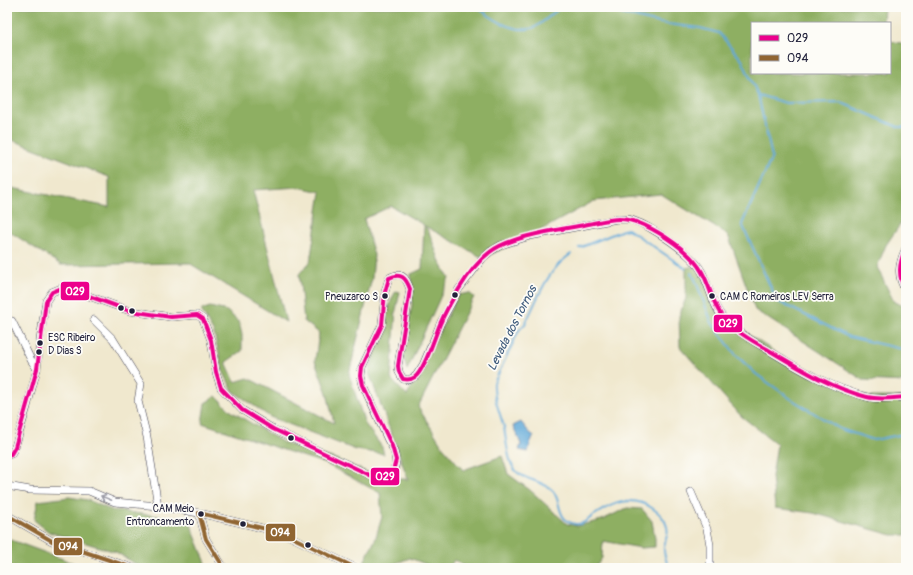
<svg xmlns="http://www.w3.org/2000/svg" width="913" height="575" viewBox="0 0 913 575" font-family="Pangolin,sans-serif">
	<rect width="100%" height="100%" fill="#fdfcf7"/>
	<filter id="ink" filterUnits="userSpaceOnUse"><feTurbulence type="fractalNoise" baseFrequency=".025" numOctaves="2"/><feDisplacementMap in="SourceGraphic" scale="8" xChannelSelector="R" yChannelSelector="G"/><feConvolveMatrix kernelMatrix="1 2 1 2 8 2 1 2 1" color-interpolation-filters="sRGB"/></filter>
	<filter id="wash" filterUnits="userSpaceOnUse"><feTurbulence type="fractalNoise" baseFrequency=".012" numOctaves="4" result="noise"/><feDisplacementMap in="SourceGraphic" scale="16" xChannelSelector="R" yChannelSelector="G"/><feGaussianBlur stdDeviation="0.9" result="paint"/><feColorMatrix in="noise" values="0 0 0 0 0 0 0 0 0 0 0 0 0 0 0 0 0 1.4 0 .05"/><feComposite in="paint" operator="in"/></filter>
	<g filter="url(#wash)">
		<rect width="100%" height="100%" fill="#f0e8ce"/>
		<g fill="#8eaf62" stroke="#58684e">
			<polygon points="7,7 884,7 883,23 752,23 752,73 890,73 890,41 906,44 906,216 886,245 877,267 894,302 906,307 906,382 863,380 755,310 728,235 661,194 594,201 530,236 483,258 425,226 429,232 440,262 449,278 407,370 403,356 412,305 411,274 422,269 424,225 391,206 364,219 374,255 372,278 349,374 365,424 382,447 384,454 356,450 270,417 233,391 223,371 214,333 201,310 210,307 227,311 239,322 242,335 242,351 226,362 235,382 248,378 334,423 327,393 315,361 319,333 304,321 299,274 310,262 321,192 298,187 253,190 286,322 189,263 61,265 7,230 7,187 109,207 109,177 7,138"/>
			<polygon points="698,265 724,319 811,375 867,397 906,397 906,535 892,535 813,513 775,508 772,476 777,444 741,416 680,347 679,316 686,298 686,268"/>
			<polygon points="396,291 400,292 396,310 391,379 407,396 458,295 469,293 474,297 418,407 443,447 463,470 502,456 508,474 530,490 567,524 577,526 602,520 627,508 642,509 652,521 655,538 655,547 641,548 603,541 602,558 595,568 468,568 454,560 449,568 435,568 410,558 391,565 378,567 364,562 375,540 382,517 380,493 326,464 202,423 205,403 216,396 231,411 284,443 336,459 384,479 408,479 369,373 379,337 392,298"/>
			<polygon points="69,497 88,500 111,510 165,517 189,518 194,533 208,568 142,568 116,552 49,532 34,520 38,501"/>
			<polygon points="7,538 11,540 87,568 7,568"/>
		</g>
		<polygon fill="#61a9d8" stroke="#42668a" points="521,422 529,432 534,436 531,441 528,452 519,450 521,444 513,426"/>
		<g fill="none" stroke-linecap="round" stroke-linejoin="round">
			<g stroke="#61a9d8" stroke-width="2">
				<path d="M477 7C491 18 518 37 537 26 545 21 553 13 561 7"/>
				<polyline points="593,7 659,23 700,28 719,33 742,60 758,95 786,103 840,102 898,127 906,127"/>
				<polyline points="758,95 772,157 742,224 777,301 849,337 906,350"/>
				<polyline points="579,248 623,230 628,229 685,268"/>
				<path d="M571 254C547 270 538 298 525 324L519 330 494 383C493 398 500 413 504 427 506 439 507 452 511 463 513 467 514 470 518 473 528 481 544 481 553 491 562 502 556 520 575 524 584 525 589 518 596 514 614 502 633 495 652 508 658 512 664 517 666 524 670 533 665 539 664 547 663 555 667 561 669 568"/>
				<polyline points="691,273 695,279 712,323 736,355 756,374 791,399 840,429 874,440 899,435 906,436"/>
			</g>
		</g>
	</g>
	<g filter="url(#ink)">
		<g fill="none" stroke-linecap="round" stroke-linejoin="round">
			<g stroke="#414051" stroke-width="8">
				<g id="street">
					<path d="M906 248C899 263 896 276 906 291"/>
					<polyline points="7,320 12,321 31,360 37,369"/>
					<polyline points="94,320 113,339 141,384 138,401 147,437 158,506"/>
					<path d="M7 455 11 454 15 447 27 407 37 369 40 340 46 301 52 292 64 287 130 311 171 317 197 315 203 319 211 340 216 372 221 388 242 410 273 429 374 477C401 480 399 456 388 440L363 385 361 376 362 367 382 325 385 292 389 278C401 271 406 277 410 289L398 366 399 372 403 379 409 380 416 376 423 365 441 322 459 289 483 258 491 251 501 245 530 236 617 219C622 219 627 219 632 220 651 226 693 254 702 272 710 288 713 308 726 321 738 333 753 341 768 350 799 369 831 388 867 397 879 400 893 398 906 397"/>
					<polyline points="7,486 30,490 89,491 115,502 158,506 199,513 283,533 356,568"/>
					<polyline points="691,492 707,529 710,545 710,568"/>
					<polyline points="199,513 206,539 224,568"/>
					<polyline points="7,515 52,541 133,568"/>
				</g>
			</g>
			<use href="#street" stroke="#fff" stroke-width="7"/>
			<g stroke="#fdfcf7" stroke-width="7">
				<g id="bus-1">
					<path d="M906 248C899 263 897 276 906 291"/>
					<path d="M7 455 11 454 15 447 37 369 46 301 52 292 64 287 130 311 171 317 197 315 203 319 211 340 216 372 221 388 242 410 273 429 374 477H383L389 475 393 471 396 460 392 446 363 385 361 376 362 367 382 325 385 292 389 278C401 272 406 278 410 289L398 366 399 372 403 379C408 380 411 380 415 377 425 369 435 336 440 324 445 312 452 300 459 289 467 276 478 261 490 252 510 236 558 230 584 225 595 223 608 219 619 219 645 219 690 250 702 272 711 288 713 306 724 319 736 332 752 341 767 349 799 368 831 388 867 397 880 400 893 398 906 397"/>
				</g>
			</g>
			<g stroke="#fdfcf7" stroke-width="7">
				<g id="bus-2">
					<polyline points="199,513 283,533 356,568"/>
					<polyline points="199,513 206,539 224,568"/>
					<polyline points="7,515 52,541 133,568"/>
				</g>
			</g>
			<use href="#bus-1" stroke="#ec008c" stroke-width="4"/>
			<use href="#bus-2" stroke="#906532" stroke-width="4"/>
		</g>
		<defs><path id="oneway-shaft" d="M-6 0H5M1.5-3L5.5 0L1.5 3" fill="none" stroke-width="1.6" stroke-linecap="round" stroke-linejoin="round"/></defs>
		<use stroke="#9c9ca7" href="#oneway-shaft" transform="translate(106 498) rotate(-158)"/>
	</g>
	<g fill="#22223b" stroke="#fdfcf7" stroke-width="1.5">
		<circle cx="455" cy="295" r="3.5"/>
		<circle cx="385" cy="296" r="3.5"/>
		<circle cx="712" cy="296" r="3.5"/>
		<circle cx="121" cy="308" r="3.5"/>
		<circle cx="132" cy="311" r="3.5"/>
		<circle cx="40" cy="343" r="3.5"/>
		<circle cx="39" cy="352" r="3.5"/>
		<circle cx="291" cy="438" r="3.5"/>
		<circle cx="201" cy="514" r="3.5"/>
		<circle cx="243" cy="524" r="3.5"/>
		<circle cx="308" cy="545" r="3.5"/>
	</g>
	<g text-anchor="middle" stroke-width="3.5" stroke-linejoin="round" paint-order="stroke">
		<g font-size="10" fill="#22223b" stroke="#fdfcf7" text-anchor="end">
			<text x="378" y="300">Pneuzarco S</text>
			<text x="720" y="300" text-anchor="start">CAM C Romeiros LEV Serra</text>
			<text x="48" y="341" text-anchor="start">ESC Ribeiro<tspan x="48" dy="13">D Dias S</tspan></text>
			<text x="194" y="512">CAM Meio<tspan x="194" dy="13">Entroncamento</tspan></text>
		</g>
		<g font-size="12" font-style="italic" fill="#3b587a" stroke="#fdfcf7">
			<text transform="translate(512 328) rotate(-63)" y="4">Levada dos Tornos</text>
		</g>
	</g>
	<g stroke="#fdfcf7" stroke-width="1.5">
		<rect x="60" y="281" width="30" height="20" rx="4" fill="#ec008c"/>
		<rect x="713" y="314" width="30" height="19" rx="4" fill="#ec008c"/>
		<rect x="370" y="467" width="30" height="19" rx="4" fill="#ec008c"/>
		<rect x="265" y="523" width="31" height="19" rx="4" fill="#906532"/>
		<rect x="53" y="537" width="30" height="19" rx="4" fill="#906532"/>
	</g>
	<g font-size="11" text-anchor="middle" font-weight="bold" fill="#fff">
		<text x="75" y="295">029</text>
		<text x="728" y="327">029</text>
		<text x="385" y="480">029</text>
		<text x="280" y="536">094</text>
		<text x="68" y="550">094</text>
	</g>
	<rect width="913" height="575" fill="none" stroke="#fdfcf7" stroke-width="24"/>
	<rect x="751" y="22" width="140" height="52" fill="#fdfcf7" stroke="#a5a5ac"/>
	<rect x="759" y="35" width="20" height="6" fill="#ec008c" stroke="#a5a5ac"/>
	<text x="787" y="42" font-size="12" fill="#22223b">029</text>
	<rect x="759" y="55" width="20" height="6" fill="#906532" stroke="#a5a5ac"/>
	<text x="787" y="62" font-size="12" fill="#22223b">094</text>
</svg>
